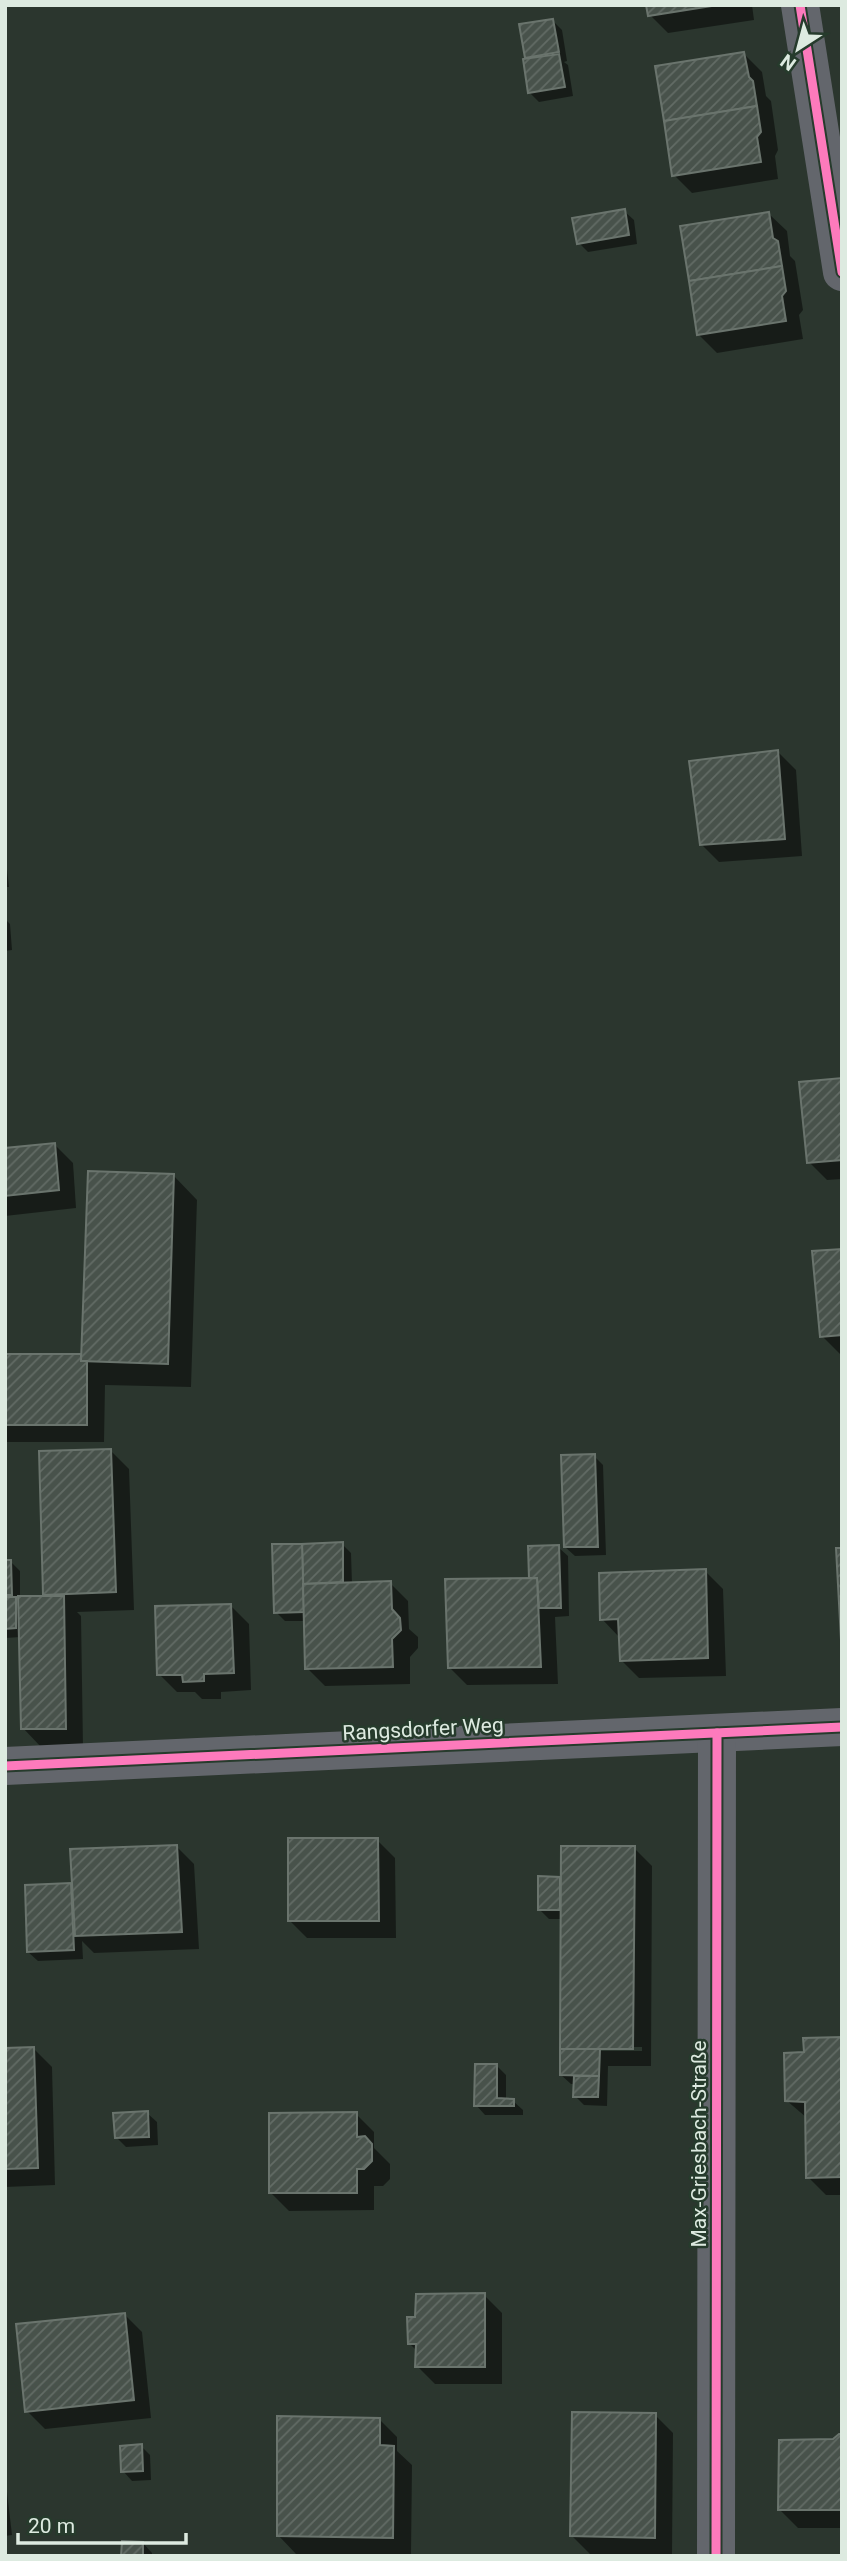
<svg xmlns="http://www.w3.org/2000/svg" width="847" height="2561" viewBox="0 0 847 2561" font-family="Roboto,sans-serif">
	<defs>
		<pattern id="building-hatch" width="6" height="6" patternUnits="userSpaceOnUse" patternTransform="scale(1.75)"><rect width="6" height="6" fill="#48524b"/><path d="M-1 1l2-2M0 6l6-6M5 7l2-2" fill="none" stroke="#626b65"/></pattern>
	</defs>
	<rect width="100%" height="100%" fill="#2b362e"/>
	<g fill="#0007" fill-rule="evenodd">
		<polygon points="648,5 752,5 754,20 668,33 650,15"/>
		<polygon points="553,21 562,30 567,61 564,62 568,65 573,96 539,102 530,93 530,60 527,57"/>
		<polygon points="744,54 762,72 766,96 771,101 778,150 775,156 778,179 692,193 674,175"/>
		<polygon points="624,211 634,220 637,244 588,252 579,243"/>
		<polygon points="769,214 787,231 790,256 795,261 803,310 799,315 803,339 717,353 699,335"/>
		<polygon points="778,752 796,770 802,856 719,862 701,844"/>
		<polygon points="5,852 9,887 5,887"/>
		<polygon points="5,919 10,924 12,950 5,951"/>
		<polygon points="842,1080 842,1179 827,1180 809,1162"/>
		<polygon points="55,1145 73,1163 76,1208 5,1216 5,1150"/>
		<polygon points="173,1175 197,1200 191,1387 105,1385 104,1442 6,1442 5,1356 80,1356 83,1359"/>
		<polygon points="842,1250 842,1354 840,1354 822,1336"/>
		<polygon points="111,1451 129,1469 134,1610 77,1612 81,1616 83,1747 41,1747 23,1728 21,1637 5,1638 5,1562 11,1562 20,1571 20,1598 45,1598 41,1453"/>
		<polygon points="594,1456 603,1465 606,1555 575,1556 565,1547"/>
		<polygon points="342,1544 351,1553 352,1584 390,1583 408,1601 409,1629 418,1637 418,1648 410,1657 410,1684 325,1686 307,1668 306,1621 285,1621 276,1612"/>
		<polygon points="558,1547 568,1556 569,1616 555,1617 558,1684 467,1685 449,1667 533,1580 531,1577"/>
		<polygon points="705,1571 723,1589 726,1676 639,1678 621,1660 620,1638 602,1619"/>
		<polygon points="231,1606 249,1624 251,1690 221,1692 221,1699 202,1699 195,1692 177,1692 159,1674"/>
		<polygon points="377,1840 395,1858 396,1938 307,1938 289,1920"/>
		<polygon points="176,1846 194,1864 199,1949 94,1953 82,1941 83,1959 38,1961 28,1952 71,1885 74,1888"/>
		<path d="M634 1848 652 1866 651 2066H608L607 2106 584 2105 575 2096V2084H571L561 2075 562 1919H549L539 1909 560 1878 563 1881ZM596 2047H642V2051H599Z"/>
		<polygon points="842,2039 842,2195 826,2195 808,2177 807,2118 786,2100 806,2054"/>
		<polygon points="34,2049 52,2067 55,2185 5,2187 5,2050"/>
		<polygon points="496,2065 506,2075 506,2100 513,2101 523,2110 523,2115 485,2115 476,2105"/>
		<polygon points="147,2113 157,2122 158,2145 126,2147 116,2137"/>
		<polygon points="356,2114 374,2132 374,2148 390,2164 390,2179 383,2186 374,2186 374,2210 289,2211 271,2193"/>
		<polygon points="484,2295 502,2313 502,2384 435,2384 417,2366 417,2351 409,2343 417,2319"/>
		<polygon points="124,2314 142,2332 151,2418 45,2429 27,2411"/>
		<polygon points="655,2415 673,2433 672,2555 590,2554 572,2536"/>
		<polygon points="379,2419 397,2437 397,2451 412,2465 411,2555 296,2554 278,2535"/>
		<polygon points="842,2435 842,2528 798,2528 780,2510 833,2441"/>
		<polygon points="141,2446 150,2455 151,2480 132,2481 123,2471"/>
		<polygon points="5,2475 12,2535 5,2536"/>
		<polygon points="143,2543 152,2553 152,2556 123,2556"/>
	</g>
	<g fill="url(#building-hatch)" stroke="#6a746d" stroke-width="2">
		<polygon points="646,5 718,5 648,16"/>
		<polygon points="553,19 559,52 525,58 519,24"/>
		<polygon points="744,52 749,77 753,81 757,106 664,121 655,66"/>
		<polygon points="559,54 565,87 528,93 523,59"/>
		<polygon points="757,106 761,132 757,137 761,162 672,176 664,121"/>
		<polygon points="625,209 629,235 577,244 572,218"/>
		<polygon points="769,212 773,238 778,241 782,266 689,281 680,226"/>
		<polygon points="782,266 786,291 782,296 786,321 697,335 689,281"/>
		<polygon points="778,750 785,839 700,845 689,761"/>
		<polygon points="842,1078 842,1160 807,1163 799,1082"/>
		<polygon points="55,1143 59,1190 5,1196 5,1148"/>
		<polygon points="88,1171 174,1174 168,1364 81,1361"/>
		<polygon points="842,1249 842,1335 820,1337 812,1251"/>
		<polygon points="5,1354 81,1354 81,1361 87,1361 87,1425 5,1425"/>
		<polygon points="111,1449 116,1592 43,1595 39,1451"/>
		<polygon points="595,1454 598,1547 564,1547 561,1455"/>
		<polygon points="343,1542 343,1582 303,1584 302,1544"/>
		<polygon points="272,1544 302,1544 304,1612 274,1613"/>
		<polygon points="559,1545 561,1608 539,1608 537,1578 529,1578 528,1546"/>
		<polygon points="836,1548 842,1548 842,1640 841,1640"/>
		<polygon points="5,1560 11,1560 12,1595 5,1595"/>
		<polygon points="706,1569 708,1658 620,1661 618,1619 600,1620 599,1573"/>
		<polygon points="537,1578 541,1667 448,1668 445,1579"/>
		<polygon points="391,1581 392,1609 400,1618 401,1630 392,1639 393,1667 305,1669 303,1584"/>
		<polygon points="18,1596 64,1596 66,1729 21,1729"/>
		<polygon points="5,1597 16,1597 16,1628 5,1629"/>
		<polygon points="231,1604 234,1673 204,1674 204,1681 183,1682 182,1675 157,1675 155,1606"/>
		<polygon points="288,1838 378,1838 379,1921 288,1921"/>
		<polygon points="177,1845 182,1932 75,1936 70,1849"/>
		<polygon points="561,1846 635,1846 633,2049 560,2049"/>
		<polygon points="538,1876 560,1877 560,1910 538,1910"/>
		<polygon points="71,1883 74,1950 27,1952 25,1885"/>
		<polygon points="842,2037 842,2177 806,2178 805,2102 785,2101 784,2053 804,2052 803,2038"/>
		<polygon points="34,2047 38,2168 5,2169 5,2048"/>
		<polygon points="560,2049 600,2049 599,2076 560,2075"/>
		<polygon points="475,2064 497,2064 497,2098 514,2099 514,2106 474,2106"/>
		<polygon points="574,2076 599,2076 598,2097 573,2097"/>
		<polygon points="148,2111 149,2137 115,2138 113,2113"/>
		<polygon points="357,2112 357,2137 365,2136 372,2144 372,2161 364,2169 357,2169 357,2193 269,2193 269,2113"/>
		<polygon points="485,2293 485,2367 415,2367 416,2344 408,2344 407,2317 415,2317 416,2294"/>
		<polygon points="125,2313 134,2400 25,2412 16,2324"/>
		<polygon points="572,2412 656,2413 655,2538 570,2536"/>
		<polygon points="277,2416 380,2418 380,2445 394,2446 393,2538 277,2536"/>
		<polygon points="839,2434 842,2434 842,2510 778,2510 779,2440 833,2439"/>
		<polygon points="142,2444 143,2471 121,2472 120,2446"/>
		<polygon points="122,2541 143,2542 143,2556 121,2556"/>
	</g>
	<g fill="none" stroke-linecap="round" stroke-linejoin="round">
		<g stroke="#63666c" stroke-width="38">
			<polyline points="800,5 842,272"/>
			<polyline points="5,1766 842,1727"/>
			<polyline points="716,2556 717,1733"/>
		</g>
		<g stroke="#263b2c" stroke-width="13">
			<g id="cycleway">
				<polyline points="800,5 842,272"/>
				<polyline points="5,1766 842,1727"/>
				<polyline points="716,2556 717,1733"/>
			</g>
		</g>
		<use href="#cycleway" stroke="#fd7abc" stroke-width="9"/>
	</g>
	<g text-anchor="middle" stroke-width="5" stroke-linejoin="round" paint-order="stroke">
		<g font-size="21" fill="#ddeae0" stroke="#263b2c">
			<text transform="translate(423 1729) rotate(-3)" y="7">Rangsdorfer Weg</text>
			<text transform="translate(699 2144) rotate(-90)" y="7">Max-Griesbach-Straße</text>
		</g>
	</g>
	<rect width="847" height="2561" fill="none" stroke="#ddeae0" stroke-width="14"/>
	<g transform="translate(798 49) rotate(216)" stroke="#263b2c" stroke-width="5" paint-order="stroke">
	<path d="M0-5L12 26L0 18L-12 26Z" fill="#ddeae0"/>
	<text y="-10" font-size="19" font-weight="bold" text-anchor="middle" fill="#ddeae0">N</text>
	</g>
	<path d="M18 2533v10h168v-10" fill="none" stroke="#ddeae0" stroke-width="3.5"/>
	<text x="28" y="2533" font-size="21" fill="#ddeae0" stroke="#263b2c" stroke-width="5" paint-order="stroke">20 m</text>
</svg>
